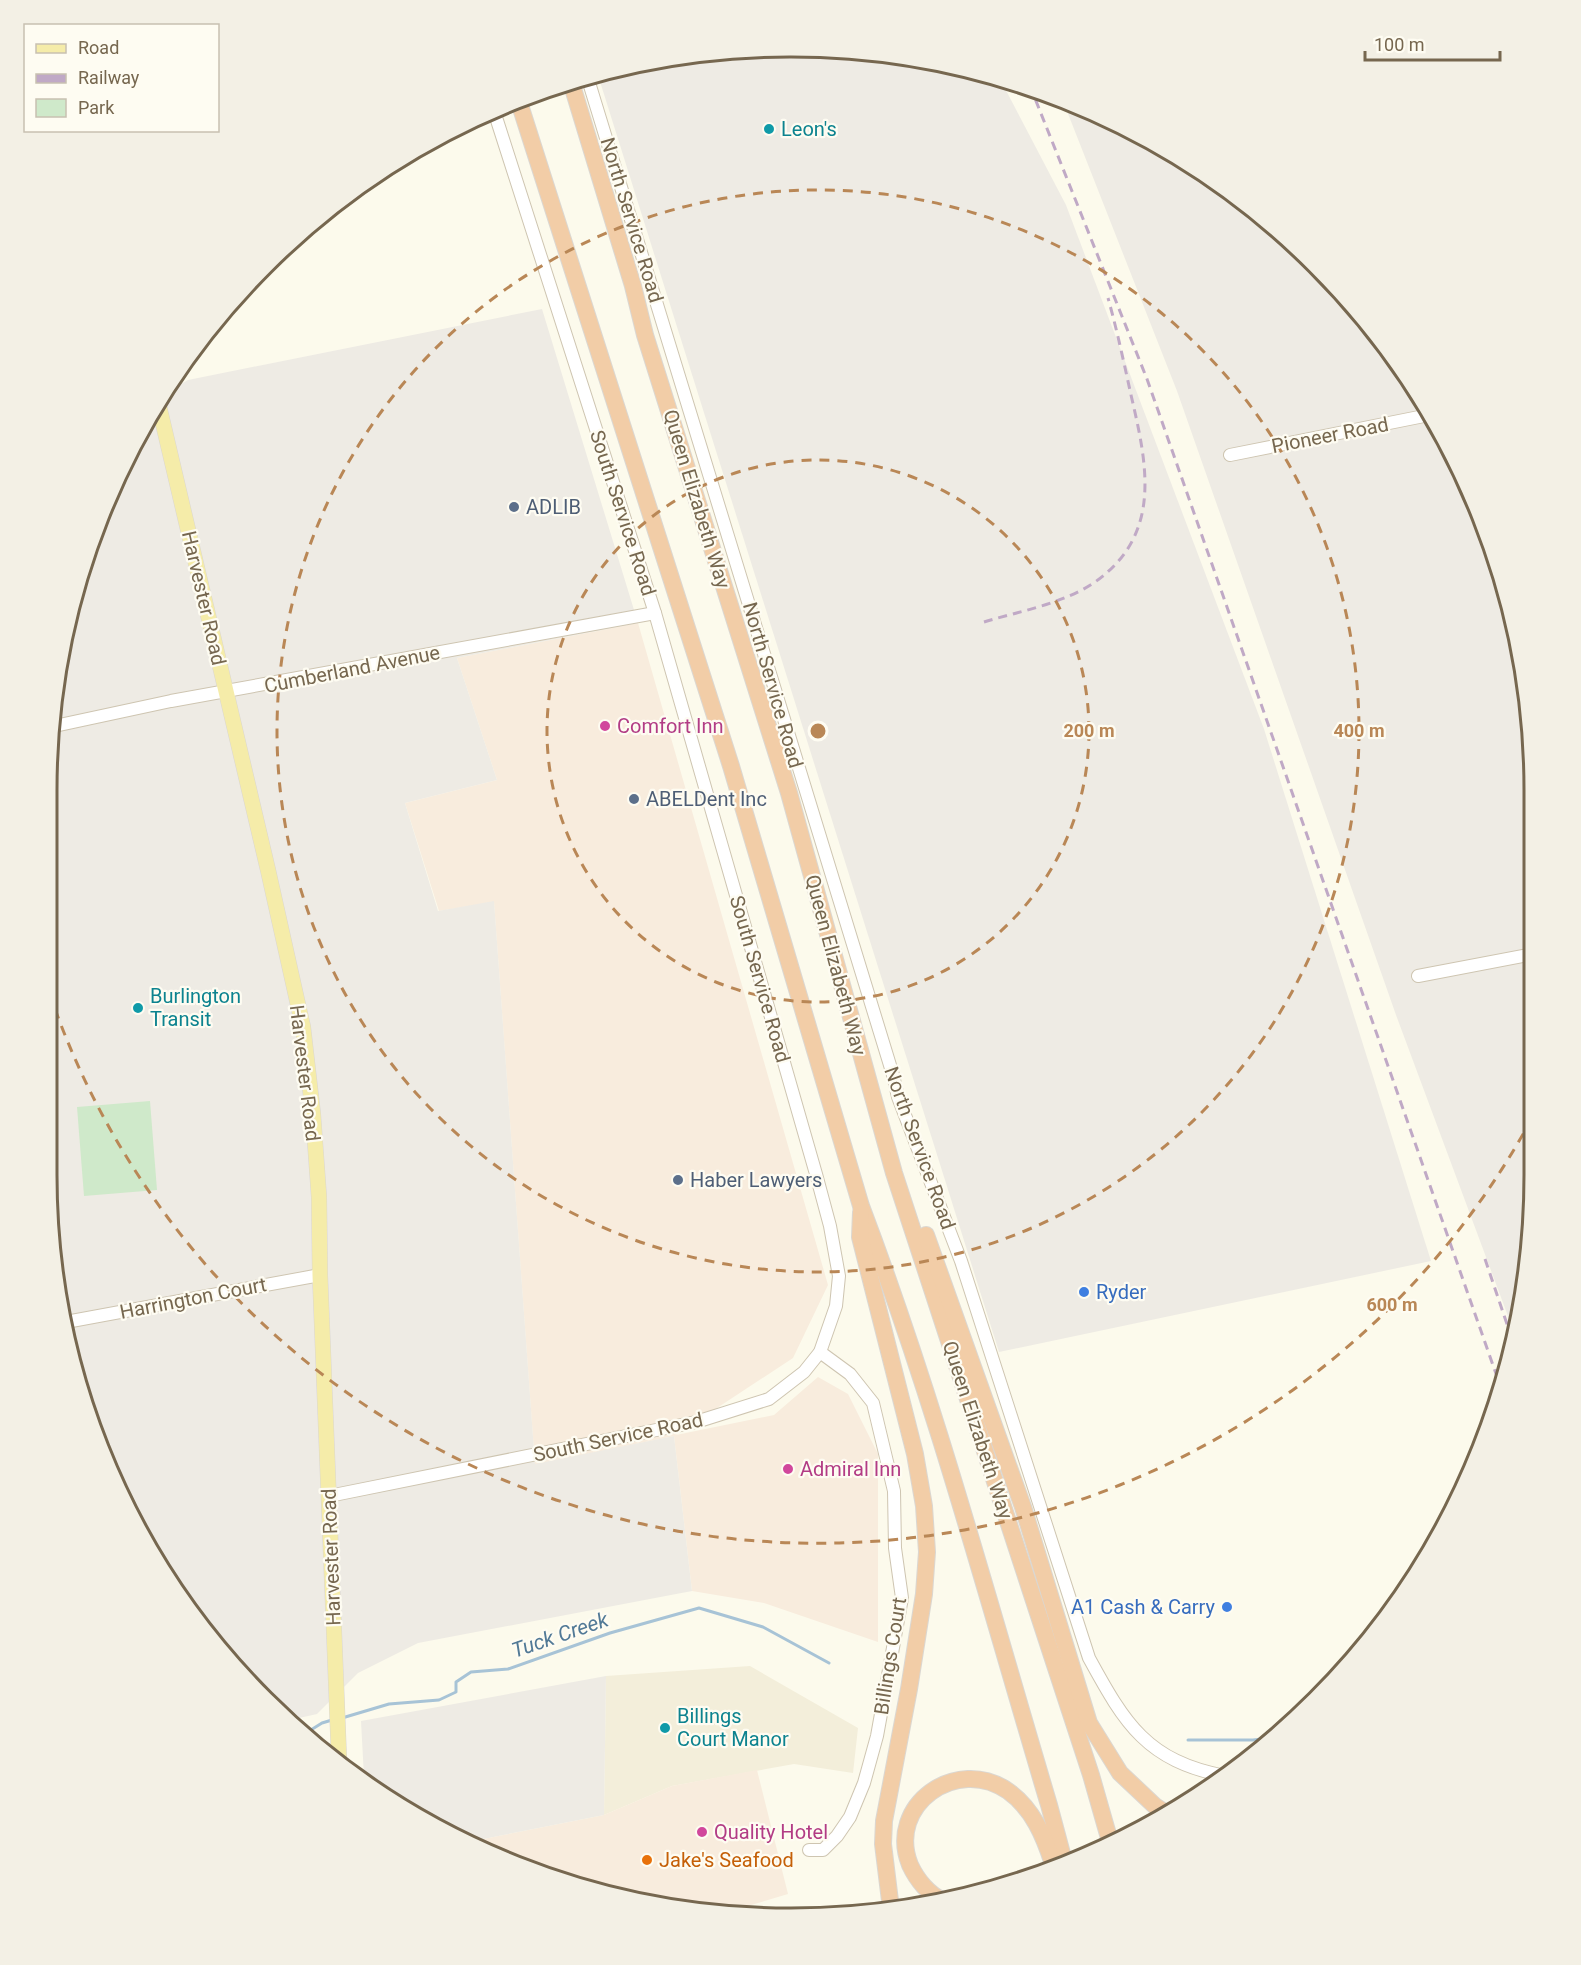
<svg xmlns="http://www.w3.org/2000/svg" width="1581" height="1965" viewBox="0 0 1581 1965" font-family="Roboto,sans-serif">
	<rect width="100%" height="100%" fill="#fcfaec"/>
	<polygon fill="#f3eeda" points="750,1666 858,1728 853,1773 794,1764 672,1786 604,1815 606,1676"/>
	<g fill="#f8ecdd">
		<polygon points="638,623 828,1285 793,1358 676,1435 774,1415 818,1377 848,1394 878,1454 878,1642 764,1603 692,1591 674,1436 535,1465 494,902 439,911 405,803 497,780 457,658"/>
		<polygon points="757,1770 788,1894 731,1911 598,1893 473,1841 604,1815 672,1786"/>
	</g>
	<g fill="#eeebe4">
		<polygon points="742,48 887,53 1000,79 1066,205 1264,729 1431,1261 999,1352 597,72"/>
		<polygon points="1063,101 1162,146 1281,231 1381,337 1458,461 1509,598 1533,742 1533,1223 1515,1335 1396,1015 1177,391"/>
		<polygon points="542,309 638,623 457,658 497,780 405,803 438,911 494,901 535,1464 674,1436 692,1591 418,1643 358,1673 317,1714 290,1720 264,1700 146,1546 72,1367 47,1175 48,741 72,598 103,506 146,418 164,394 188,380"/>
		<polygon points="606,1676 604,1815 473,1841 418,1819 364,1777 361,1721"/>
	</g>
	<polygon fill="#cfe9ca" points="150,1101 157,1190 84,1196 77,1107"/>
	<g fill="none" stroke-linecap="round" stroke-linejoin="round">
		<g stroke="#a7c3d6" stroke-width="3">
			<polyline points="342,1718 389,1704 439,1700 456,1692 456,1682 471,1672 508,1669 610,1633 699,1608 763,1627 829,1663"/>
			<polyline points="306,1733 322,1723 332,1720"/>
			<polyline points="1188,1740 1253,1740 1271,1738"/>
		</g>
		<g stroke="#cec5b1" stroke-width="14">
			<g id="minor">
				<path d="M587 76 893 1075 898 1097 961 1261 1089 1658C1125 1724 1147 1761 1225 1776"/>
				<polyline points="1230,455 1429,415"/>
				<polyline points="50,727 171,701 655,613"/>
				<polyline points="1418,976 1533,954"/>
				<polyline points="66,1322 320,1275"/>
				<polyline points="329,1496 696,1422 769,1399 804,1372 820,1352 836,1306 839,1276 830,1226 816,1174 655,613 494,111"/>
				<polyline points="809,1850 823,1850 837,1836 850,1817 864,1783 877,1736 902,1598 895,1548 894,1491 873,1403 850,1374 820,1352"/>
			</g>
		</g>
		<g stroke="#dbd7d1" stroke-width="16">
			<polyline id="major" points="158,402 268,870 303,1027 313,1114 319,1197 320,1275 339,1758"/>
		</g>
		<g stroke="#dbd7d1" stroke-width="18">
			<g id="highway">
				<polyline points="571,82 633,286 645,335 789,793 894,1173 1091,1775 1111,1845"/>
				<path d="M519 102 731 766 861 1206C935 1401 989 1604 1049 1805L1064 1861"/>
				<polyline points="861,1212 860,1237 915,1454 924,1506 927,1552 924,1594 909,1689 884,1821 883,1844 891,1909"/>
				<polyline points="926,1235 1023,1507 1089,1723 1120,1773 1155,1806 1166,1813"/>
				<path d="M944 1901C929 1895 917 1880 910 1865 886 1805 957 1755 1008 1791 1033 1809 1044 1836 1053 1864"/>
			</g>
		</g>
		<use href="#minor" stroke="#fff" stroke-width="12"/>
		<use href="#major" stroke="#f5eca9" stroke-width="15"/>
		<use href="#highway" stroke="#f2cda7" stroke-width="16"/>
		<g stroke="#c0a9c6" stroke-width="3" stroke-dasharray="9 6" stroke-linecap="butt">
			<polyline points="1030,86 1147,379 1501,1388"/>
			<path d="M984 622C1020 611 1063 604 1095 582 1163 534 1147 464 1131 395 1124 363 1117 330 1108 298"/>
			<polyline points="1485,1259 1513,1342"/>
		</g>
	</g>
	<g fill="none" stroke="#b98756" stroke-width="3" stroke-dasharray="10 8">
		<circle cx="818" cy="731" r="271"/>
		<circle cx="818" cy="731" r="541"/>
		<path d="M1532 1118A812 812 0 0 1 48 989"/>
	</g>
	<g fill="#0f9aa8" stroke="#fefcf2" stroke-width="2">
		<circle cx="769" cy="129" r="6"/>
		<circle cx="138" cy="1008" r="6"/>
		<circle cx="665" cy="1728" r="6"/>
	</g>
	<g fill="#5c6f8a" stroke="#fefcf2" stroke-width="2">
		<circle cx="514" cy="507" r="6"/>
		<circle cx="634" cy="799" r="6"/>
		<circle cx="678" cy="1180" r="6"/>
	</g>
	<g fill="#d1479c" stroke="#fefcf2" stroke-width="2">
		<circle cx="605" cy="726" r="6"/>
		<circle cx="788" cy="1469" r="6"/>
		<circle cx="702" cy="1832" r="6"/>
	</g>
	<g fill="#3f7fe0" stroke="#fefcf2" stroke-width="2">
		<circle cx="1084" cy="1292" r="6"/>
		<circle cx="1227" cy="1607" r="6"/>
	</g>
	<circle fill="#e8710a" stroke="#fefcf2" stroke-width="2" cx="647" cy="1860" r="6"/>
	<g text-anchor="middle" stroke-width="4.5" stroke-linejoin="round" paint-order="stroke">
		<g font-size="20" fill="#0d838f" stroke="#fefcf2" text-anchor="start">
			<text x="781" y="136">Leon's</text>
			<text x="150" y="1003">Burlington<tspan x="150" dy="23">Transit</tspan></text>
			<text x="677" y="1723">Billings<tspan x="677" dy="23">Court Manor</tspan></text>
		</g>
		<g font-size="20" fill="#76674f" stroke="#fefcf2">
			<text transform="translate(632 220) rotate(73)" y="7">North Service Road</text>
			<text transform="translate(1330 435) rotate(-11)" y="7">Pioneer Road</text>
			<text transform="translate(697 499) rotate(73)" y="7">Queen Elizabeth Way</text>
			<text transform="translate(623 513) rotate(72)" y="7">South Service Road</text>
			<text transform="translate(204 598) rotate(77)" y="7">Harvester Road</text>
			<text transform="translate(352 669) rotate(-11)" y="7">Cumberland Avenue</text>
			<text transform="translate(773 685) rotate(74)" y="7">North Service Road</text>
			<text transform="translate(836 965) rotate(75)" y="7">Queen Elizabeth Way</text>
			<text transform="translate(760 979) rotate(74)" y="7">South Service Road</text>
			<text transform="translate(305 1073) rotate(83)" y="7">Harvester Road</text>
			<text transform="translate(920 1148) rotate(70)" y="7">North Service Road</text>
			<text transform="translate(193 1298) rotate(-11)" y="7">Harrington Court</text>
			<text transform="translate(978 1430) rotate(72)" y="7">Queen Elizabeth Way</text>
			<text transform="translate(618 1437) rotate(-12)" y="7">South Service Road</text>
			<text transform="translate(331 1557) rotate(-92)" y="7">Harvester Road</text>
			<text transform="translate(890 1656) rotate(-81)" y="7">Billings Court</text>
		</g>
		<g font-size="20" fill="#4e5e75" stroke="#fefcf2" text-anchor="start">
			<text x="526" y="514">ADLIB</text>
			<text x="646" y="806">ABELDent Inc</text>
			<text x="690" y="1187">Haber Lawyers</text>
		</g>
		<g font-size="20" fill="#b23c85" stroke="#fefcf2" text-anchor="start">
			<text x="617" y="733">Comfort Inn</text>
			<text x="800" y="1476">Admiral Inn</text>
			<text x="714" y="1839">Quality Hotel</text>
		</g>
		<g font-size="20" fill="#366cbe" stroke="#fefcf2" text-anchor="start">
			<text x="1096" y="1299">Ryder</text>
			<text x="1215" y="1614" text-anchor="end">A1 Cash &amp; Carry</text>
		</g>
		<g font-size="20" fill="#c56008" stroke="#fefcf2" text-anchor="start">
			<text x="659" y="1867">Jake's Seafood</text>
		</g>
		<g font-size="21" font-style="italic" fill="#517996" stroke="#fefcf2">
			<text transform="translate(560 1635) rotate(-19)" y="7">Tuck Creek</text>
		</g>
	</g>
	<path d="M0 0H1581V1965H0ZM790 57H791A733 733 0 0 1 1524 790V1175A733 733 0 0 1 791 1908H790A733 733 0 0 1 57 1175V790A733 733 0 0 1 790 57Z" fill="#f3f0e5" fill-rule="evenodd"/>
	<path fill="none" stroke="#76674f" stroke-width="3" d="M790 57H791A733 733 0 0 1 1524 790V1175A733 733 0 0 1 791 1908H790A733 733 0 0 1 57 1175V790A733 733 0 0 1 790 57Z"/>
	<circle cx="818" cy="731" r="9" fill="#b98756" stroke="#fefcf2" stroke-width="3"/>
	<g font-size="18" text-anchor="middle" font-weight="bold" fill="#b98756" stroke="#fefcf2" stroke-width="4.5" stroke-linejoin="round" paint-order="stroke">
		<text x="1089" y="737">200 m</text>
		<text x="1359" y="737">400 m</text>
		<text x="1392" y="1311">600 m</text>
	</g>
	<rect x="24" y="24" width="195" height="108" fill="#fefcf2" stroke="#c8c0b1" stroke-width="1.5"/>
	<rect x="36" y="44" width="30" height="9" fill="#f5eca9" stroke="#c8c0b1" stroke-width="1.5"/>
	<text x="78" y="54" font-size="18" fill="#76674f">Road</text>
	<rect x="36" y="74" width="30" height="9" fill="#c0a9c6" stroke="#c8c0b1" stroke-width="1.5"/>
	<text x="78" y="84" font-size="18" fill="#76674f">Railway</text>
	<rect x="36" y="99" width="30" height="18" fill="#cfe9ca" stroke="#c8c0b1" stroke-width="1.5"/>
	<text x="78" y="114" font-size="18" fill="#76674f">Park</text>
	<path d="M1365 51v9h135v-9" fill="none" stroke="#76674f" stroke-width="3"/>
	<text x="1374" y="51" font-size="18" fill="#76674f" stroke="#fefcf2" stroke-width="4.5" paint-order="stroke">100 m</text>
</svg>
